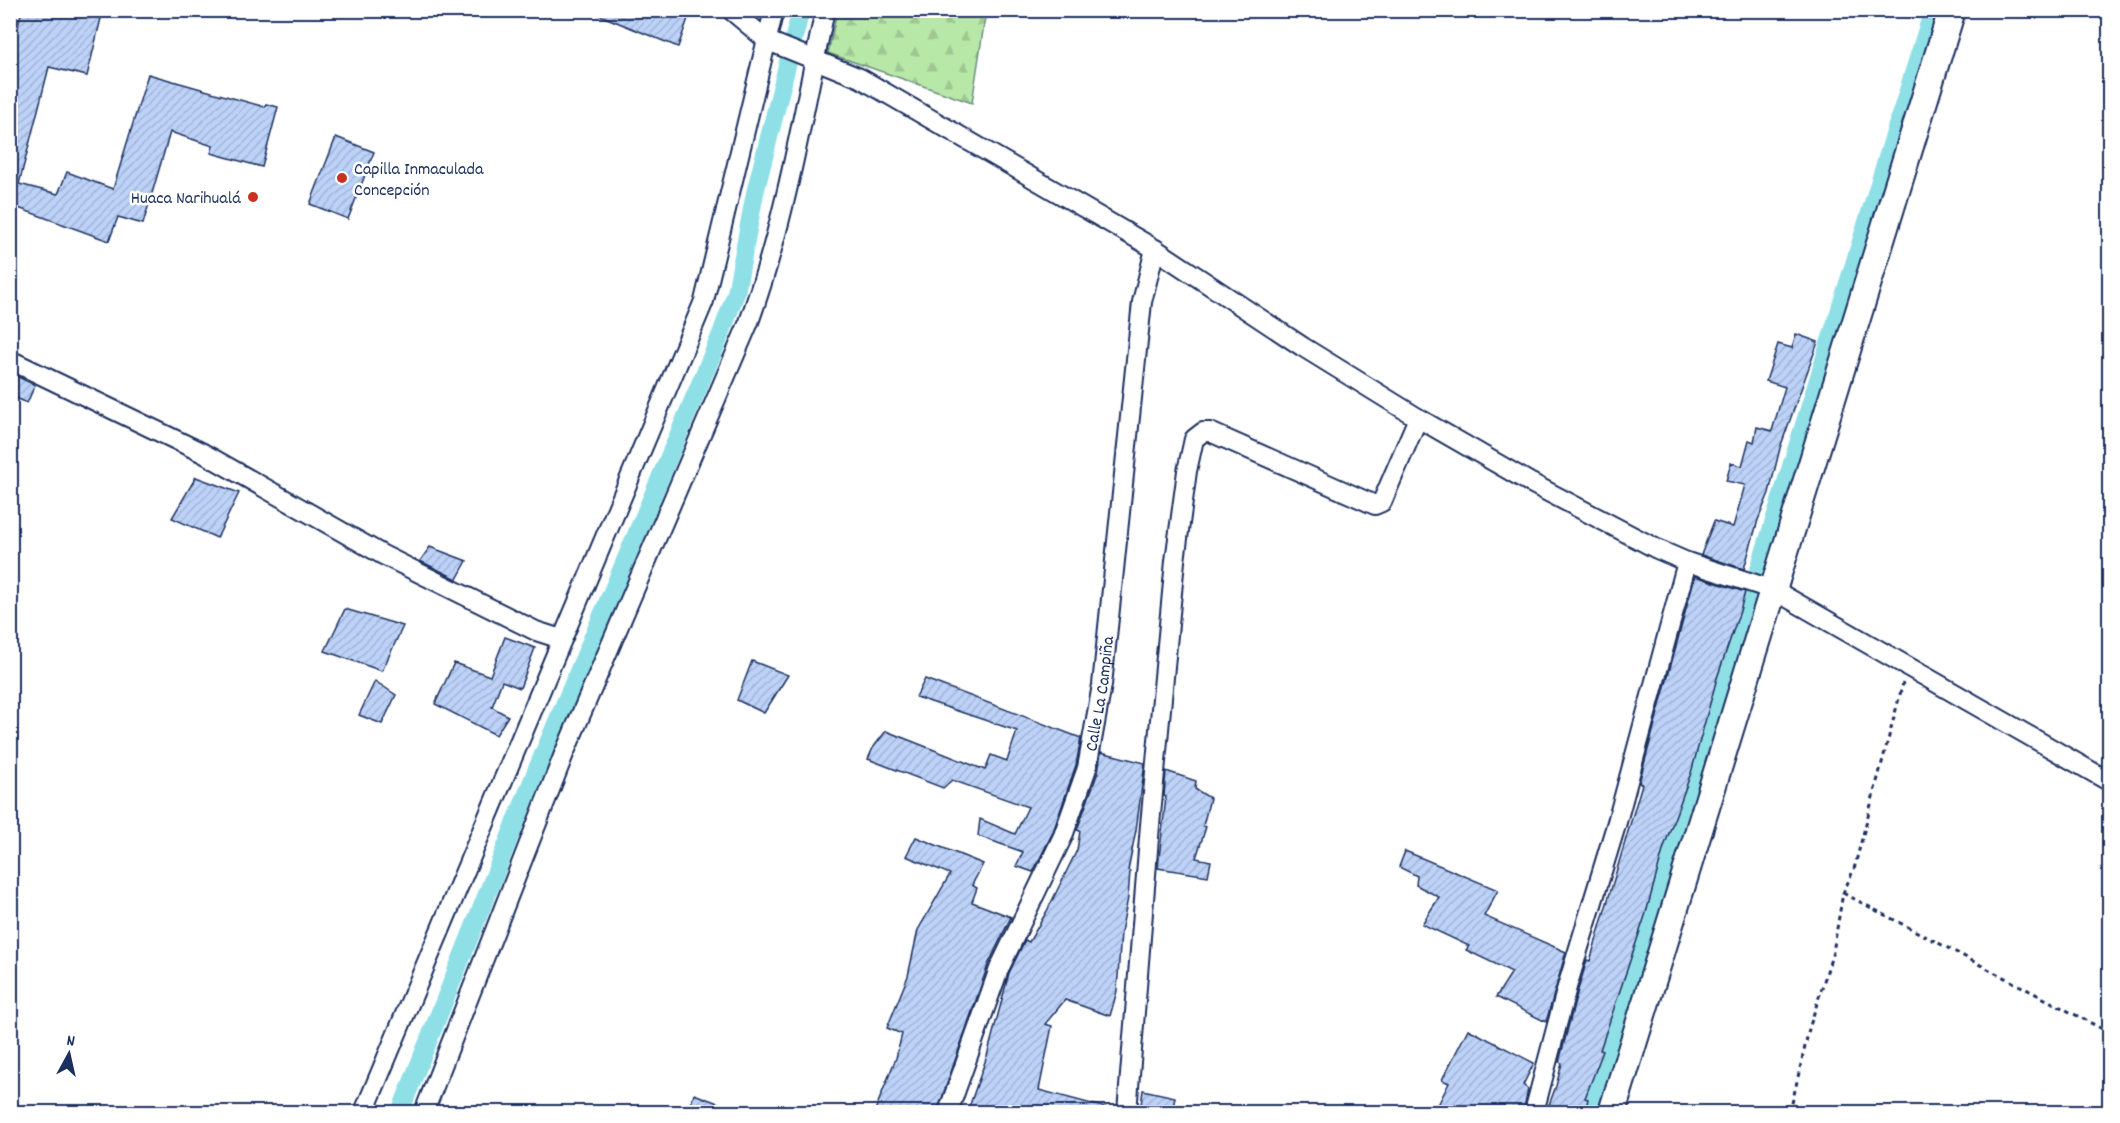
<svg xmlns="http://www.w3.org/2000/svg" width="2120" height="1123" viewBox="0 0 2120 1123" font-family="Dekko,sans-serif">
	<defs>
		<pattern id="forest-firs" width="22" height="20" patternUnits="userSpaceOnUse" patternTransform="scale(1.5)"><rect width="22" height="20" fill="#b8e8a7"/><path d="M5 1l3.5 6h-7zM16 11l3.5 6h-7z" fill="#9ec792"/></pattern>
		<pattern id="building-hatch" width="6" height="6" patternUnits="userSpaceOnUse" patternTransform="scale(1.5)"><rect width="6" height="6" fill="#bcd2f7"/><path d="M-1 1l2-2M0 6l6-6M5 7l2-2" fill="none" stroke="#a1b5d6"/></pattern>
	</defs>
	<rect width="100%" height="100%" fill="#fff"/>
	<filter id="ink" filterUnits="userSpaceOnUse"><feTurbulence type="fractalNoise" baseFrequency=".0167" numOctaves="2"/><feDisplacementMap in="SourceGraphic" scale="12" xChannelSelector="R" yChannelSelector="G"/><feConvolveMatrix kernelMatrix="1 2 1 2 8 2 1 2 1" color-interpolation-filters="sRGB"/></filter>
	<g filter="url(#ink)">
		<polygon fill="url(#forest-firs)" stroke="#6a8c82" stroke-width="1.5" points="837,11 986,11 972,103 828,53"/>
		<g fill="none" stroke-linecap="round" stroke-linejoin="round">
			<g stroke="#8fe0e6" stroke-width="18">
				<polyline points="400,1112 536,771 721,334 736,293 755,193 801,10"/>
				<polyline points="1590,1112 1933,10"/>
			</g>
		</g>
		<g fill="url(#building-hatch)" stroke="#1b2f5e" stroke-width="1.5">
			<polygon points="22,10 103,10 87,76 49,67 19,184 58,194 67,172 113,189 148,74 265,107 266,104 278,107 262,167 211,153 213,146 170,132 143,224 118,217 109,241 10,205 10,56"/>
			<polygon points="587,10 691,10 678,47"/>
			<polygon points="336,137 374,152 348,219 310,204"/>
			<polygon points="1796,334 1818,342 1780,448 1769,493 1758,520 1744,569 1701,555 1714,521 1733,527 1745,485 1726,481 1731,463 1742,466 1749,440 1754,442 1757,427 1772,431 1785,387 1766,381 1778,344 1792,348"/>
			<polygon points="14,375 35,385 27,403 10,395 10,383"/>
			<polygon points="196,477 239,493 217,538 172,518"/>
			<polygon points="430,547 467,561 457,579 420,561"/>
			<polygon points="1695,576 1745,592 1740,611 1717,678 1691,773 1664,847 1646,913 1600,1050 1603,1051 1585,1098 1588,1099 1585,1113 1546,1113 1556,1086 1562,1063 1559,1062 1578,990 1587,960 1590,961 1642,784 1639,783"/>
			<polygon points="345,609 403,626 382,671 325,651"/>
			<polygon points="505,637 535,648 520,688 502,681 492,707 508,716 496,735 435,704 454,663 490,676"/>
			<polygon points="752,661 788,675 764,713 737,700"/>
			<polygon points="925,679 1081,738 1076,765 1053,832 1033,872 1016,866 1023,852 978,836 980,819 1015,834 1028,807 952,780 943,788 868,759 873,748 886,731 985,770 991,755 1007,761 1017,731 916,697"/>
			<polygon points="375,681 396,695 382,724 359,715"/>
			<polygon points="1101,752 1145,763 1136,830 1128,870 1130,871 1128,898 1121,932 1117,991 1110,1016 1065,1000 1045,1024 1052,1026 1039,1090 1107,1108 1106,1113 967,1113 987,1056 1009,973 1025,940 1029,942 1047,911 1077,850 1080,831 1077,830 1098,772"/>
			<polygon points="1166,771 1196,781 1195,789 1210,798 1203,826 1206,827 1196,858 1211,861 1208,876 1158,868 1166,797 1164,796"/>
			<polygon points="916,837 983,864 972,885 977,888 972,902 1011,917 988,965 937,1113 874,1113 896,1058 902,1034 887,1028 908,976 918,930 950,874 906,856"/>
			<polygon points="1405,851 1498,890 1484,916 1566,952 1546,1022 1496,997 1512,972 1466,950 1469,946 1422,924 1439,897 1416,885 1417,876 1399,867"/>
			<polygon points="1468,1029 1534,1063 1523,1085 1528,1089 1523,1113 1434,1113 1449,1083 1442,1080"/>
			<polygon points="1143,1090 1175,1097 1172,1113 1141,1105"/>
			<polygon points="694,1094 739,1111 738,1113 688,1113"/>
		</g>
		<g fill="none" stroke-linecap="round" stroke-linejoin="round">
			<g stroke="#1b2f5e" stroke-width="22">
				<g id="street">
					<polyline points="731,10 768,41 860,78 1155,249 1303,347 1418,418 1531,483 1657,549 1687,562 1774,590 2110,782"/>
					<polyline points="10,360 203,453 383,555 536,631 561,639"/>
					<polyline points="364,1112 704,301 774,10"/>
					<path d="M424 1112 564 754 749 322C785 222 803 114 825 10"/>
					<path id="s1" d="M948 1112 999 969 1063 836 1087 768 1102 685 1142 302 1155 249"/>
					<polyline points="1127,1112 1150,825 1175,561 1187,471 1194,439 1203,432 1210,432 1375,505 1382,502 1418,418"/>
					<polyline points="1534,1112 1567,987 1617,822 1687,562"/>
				</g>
			</g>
			<g stroke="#1b2f5e" stroke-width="30">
				<polyline id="secondary" points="1612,1112 1952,10"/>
			</g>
			<g stroke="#1b2f5e" stroke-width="3" stroke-dasharray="4.5 4.5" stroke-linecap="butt">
				<polyline points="1843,893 2110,1033"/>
				<polyline points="1790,1112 1809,1029 1833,952 1843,893 1854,869 1903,683"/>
			</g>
			<use href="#street" stroke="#fff" stroke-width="18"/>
			<use href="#secondary" stroke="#fff" stroke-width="26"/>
		</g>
	</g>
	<g fill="#c8321e" stroke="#fff" stroke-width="2">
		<circle cx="342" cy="178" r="6"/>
		<circle cx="253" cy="197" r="6"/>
	</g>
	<g text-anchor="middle" stroke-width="5" stroke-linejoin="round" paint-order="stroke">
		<g font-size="18" fill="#1b2f5e" stroke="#fff" text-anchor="start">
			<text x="354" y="174">Capilla Inmaculada<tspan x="354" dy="21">Concepción</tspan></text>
			<text x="241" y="203" text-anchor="end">Huaca Narihualá</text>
		</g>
		<g font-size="18" fill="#1b2f5e" stroke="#fff">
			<text dy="6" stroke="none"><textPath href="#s1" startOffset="447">Calle La Campiña</textPath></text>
		</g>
	</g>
	<rect width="2120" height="1123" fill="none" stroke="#fff" stroke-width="36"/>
	<rect x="18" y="18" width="2084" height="1087" fill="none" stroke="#1b2f5e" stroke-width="2" filter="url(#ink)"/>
	<g transform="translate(69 1054) rotate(8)" stroke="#ffffff" stroke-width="4.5" paint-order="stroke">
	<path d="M0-4.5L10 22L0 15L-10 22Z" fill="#1b2f5e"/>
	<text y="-9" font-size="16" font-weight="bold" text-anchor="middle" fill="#1b2f5e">N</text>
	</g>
</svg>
